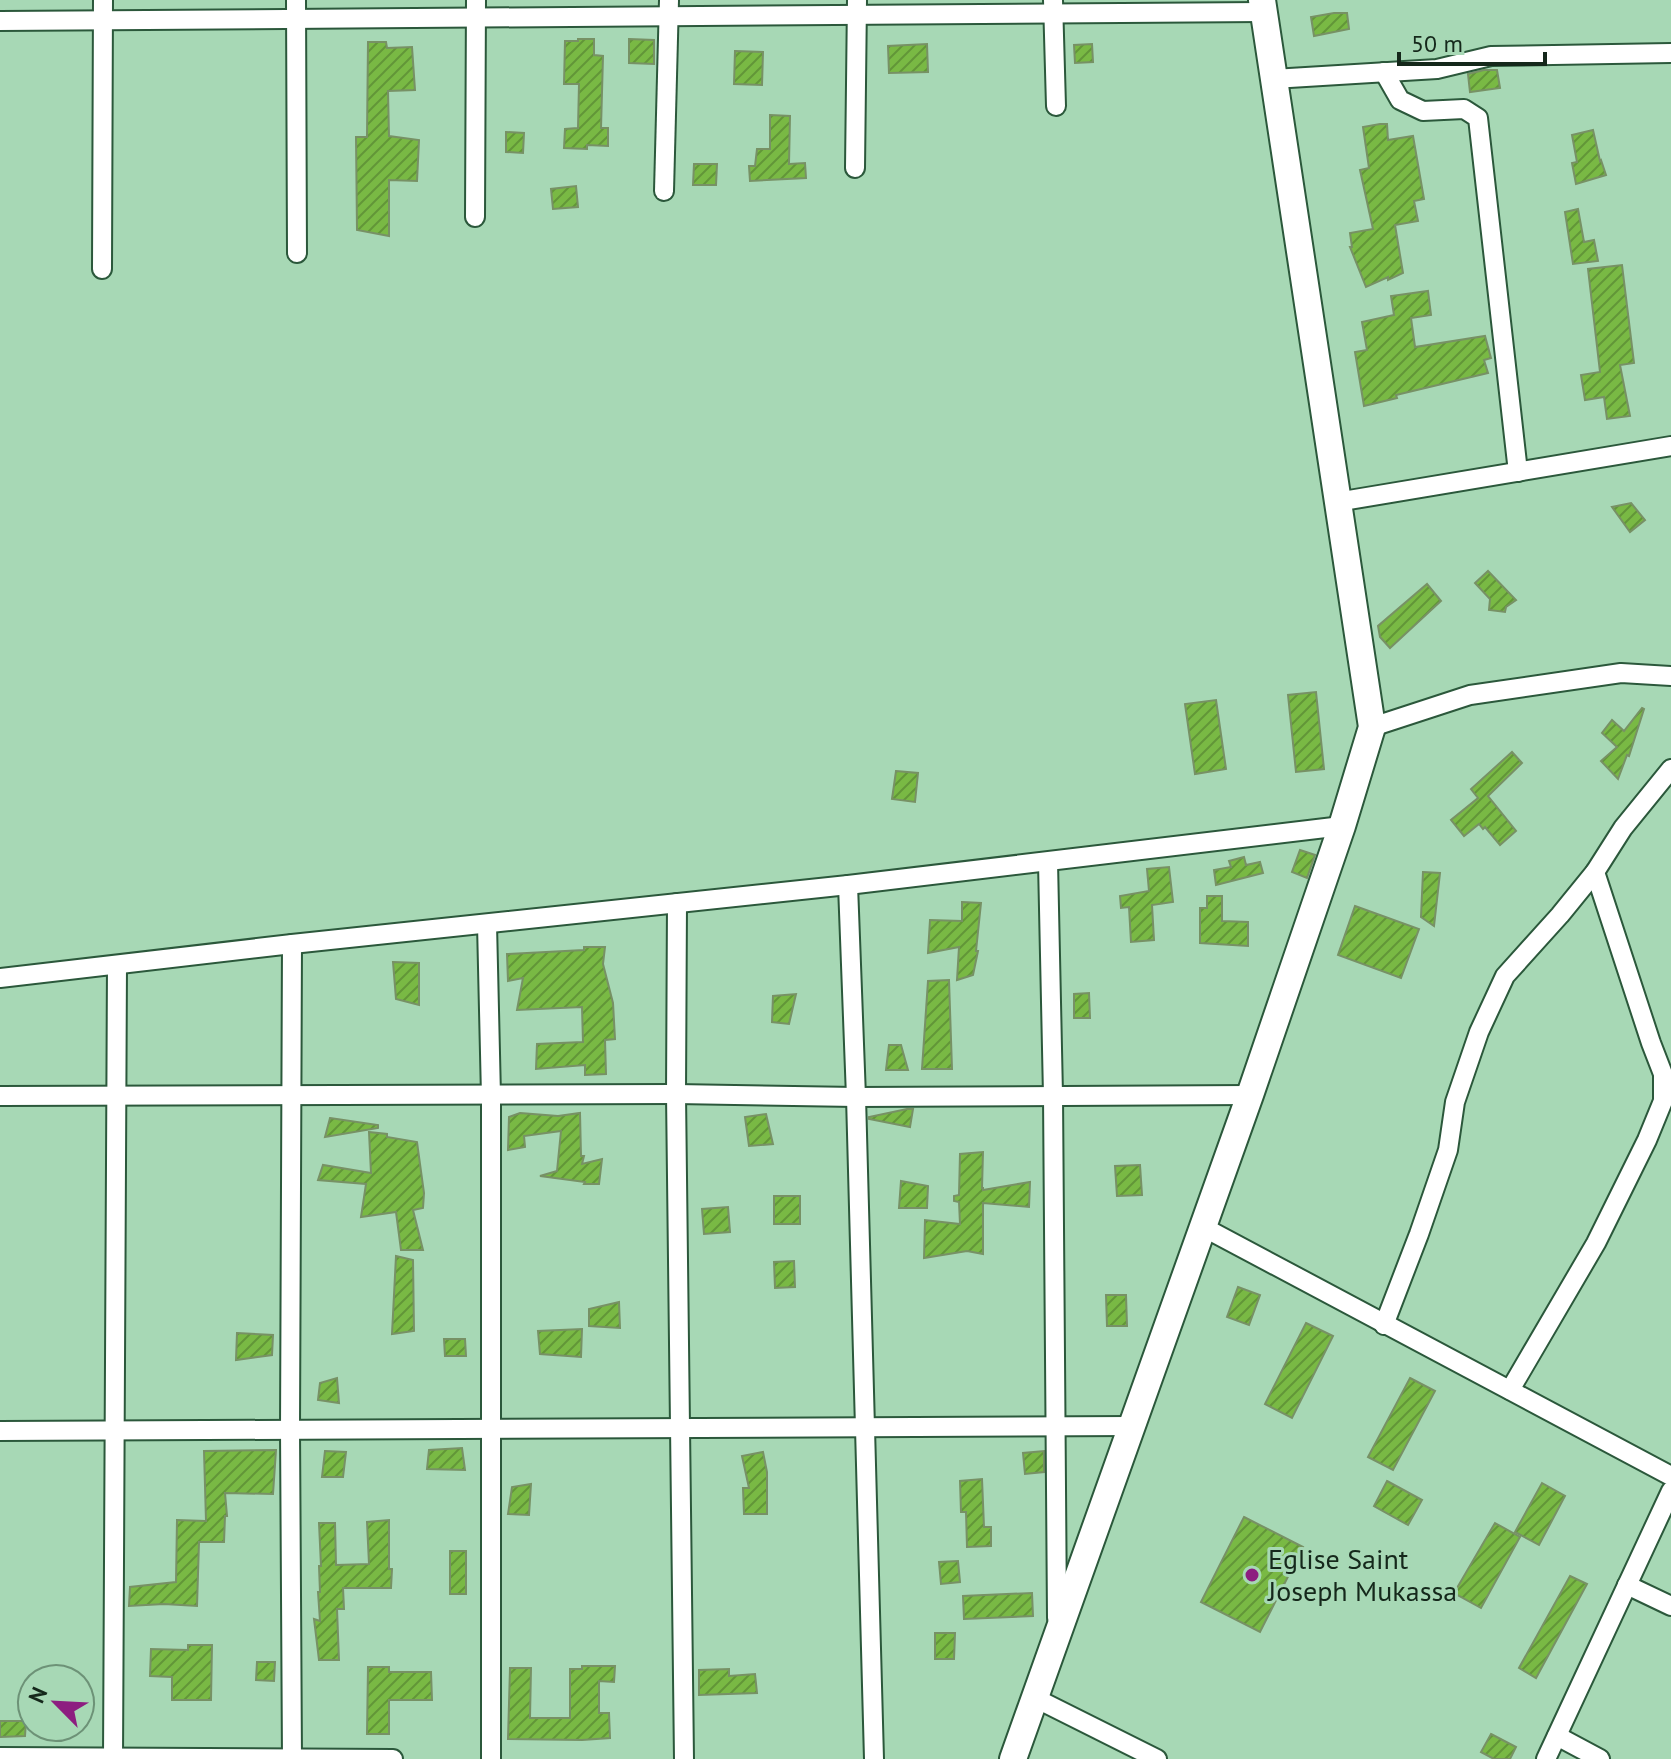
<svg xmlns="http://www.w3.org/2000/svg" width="1671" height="1759" viewBox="0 0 1671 1759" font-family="'PT Sans',sans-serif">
	<defs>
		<pattern id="building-hatch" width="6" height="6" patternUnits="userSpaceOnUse" patternTransform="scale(2)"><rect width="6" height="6" fill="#79b944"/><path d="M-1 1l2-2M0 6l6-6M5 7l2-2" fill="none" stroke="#629638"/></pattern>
	</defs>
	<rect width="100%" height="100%" fill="#a7d8b5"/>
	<g fill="url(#building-hatch)" stroke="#779165" stroke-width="2">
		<polygon points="1334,13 1347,13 1349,29 1314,36 1311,17"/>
		<polygon points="578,39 594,39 594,55 603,56 601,128 608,128 608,146 587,145 587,149 564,148 565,129 578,128 579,84 564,84 565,41 578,41"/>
		<polygon points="629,39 654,40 654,64 629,63"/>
		<polygon points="368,42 386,42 387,48 412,47 415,90 388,91 389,136 419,140 417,181 389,180 389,236 357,230 356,137 367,137"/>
		<polygon points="927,44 928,72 889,73 888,46"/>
		<polygon points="1092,44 1093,62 1075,63 1074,45"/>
		<polygon points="735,51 763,52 762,85 734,84"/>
		<polygon points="1484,70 1497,70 1500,88 1470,92 1468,74"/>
		<polygon points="770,115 790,116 789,164 805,163 806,178 750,181 749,166 755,166 757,149 770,149"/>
		<polygon points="1380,124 1387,124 1388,140 1413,136 1424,199 1414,201 1418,221 1395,225 1403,273 1388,280 1388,277 1366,287 1350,247 1352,247 1350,233 1373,229 1360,170 1369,168 1363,127"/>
		<polygon points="1593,130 1600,161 1601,160 1606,175 1576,184 1572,163 1577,162 1572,135"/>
		<polygon points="506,132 524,133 523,153 506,152"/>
		<polygon points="694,164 717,164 716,185 693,185"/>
		<polygon points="576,186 578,207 553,209 551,189"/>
		<polygon points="1578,209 1584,242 1594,240 1598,261 1573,264 1565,212"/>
		<polygon points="1622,265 1634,363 1620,365 1630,416 1607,419 1604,397 1585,400 1581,375 1600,372 1588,269"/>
		<polygon points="1428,291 1431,315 1411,318 1415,347 1485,336 1491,358 1484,360 1488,373 1396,395 1397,398 1364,406 1355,352 1367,350 1362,322 1394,315 1391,296"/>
		<polygon points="1631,503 1645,520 1630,532 1612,507"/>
		<polygon points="1488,571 1516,600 1506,607 1505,612 1489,610 1490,599 1475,583"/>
		<polygon points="1427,584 1441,601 1390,648 1380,637 1378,626"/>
		<polygon points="1316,692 1324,769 1296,772 1288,695"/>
		<polygon points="1216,700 1226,769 1195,774 1185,704"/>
		<polygon points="1642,708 1644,709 1629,756 1627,755 1618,779 1601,761 1617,747 1602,733 1612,720 1624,731"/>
		<polygon points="1512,752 1522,763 1488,796 1516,831 1500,845 1485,827 1483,829 1479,824 1464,836 1451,820 1478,798 1471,789"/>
		<polygon points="896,771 918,773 915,802 892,799"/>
		<polygon points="1300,850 1315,855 1307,878 1292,872"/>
		<polygon points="1244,857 1246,865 1260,862 1263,873 1216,885 1214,870 1231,867 1229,861"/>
		<polygon points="1169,867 1173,902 1152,905 1154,940 1131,942 1129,907 1121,908 1120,896 1149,891 1147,869"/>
		<polygon points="1423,872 1440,873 1434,926 1421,917"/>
		<polygon points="1207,896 1222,896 1222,921 1248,922 1248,946 1200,943 1200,908 1207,908"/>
		<polygon points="962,902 981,903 976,951 978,951 973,975 957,980 959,947 928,953 930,920 962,921"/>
		<polygon points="1355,906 1419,929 1401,978 1338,955"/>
		<polygon points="584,947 605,947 603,964 613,1003 615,1039 605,1040 606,1074 585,1075 585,1065 536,1069 537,1044 583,1042 582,1007 517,1010 523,978 508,981 507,954 584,950"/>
		<polygon points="393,962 419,963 419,1005 396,999"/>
		<polygon points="949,980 952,1069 922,1069 928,981"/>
		<polygon points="1089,993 1090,1018 1074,1018 1074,994"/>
		<polygon points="796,994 789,1024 772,1022 773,996"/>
		<polygon points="889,1045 901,1045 908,1070 886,1070"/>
		<polygon points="907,1109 913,1109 910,1127 869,1119 869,1117"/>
		<polygon points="520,1113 558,1116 580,1113 581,1156 584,1156 582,1164 602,1159 599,1184 584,1184 585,1182 540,1176 557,1171 561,1131 524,1136 525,1147 508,1150 509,1117"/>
		<polygon points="766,1114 773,1144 749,1146 745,1117"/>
		<polygon points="330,1118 378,1125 378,1128 325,1137"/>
		<polygon points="369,1132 387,1134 387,1137 417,1142 424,1193 423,1208 413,1210 423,1250 401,1250 396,1212 361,1217 366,1184 318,1180 323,1165 371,1173"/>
		<polygon points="983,1152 982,1188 983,1188 983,1190 1030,1182 1029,1207 983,1203 983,1254 967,1251 924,1258 925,1220 960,1224 959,1202 954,1201 954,1196 959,1195 960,1154"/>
		<polygon points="1140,1165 1142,1195 1117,1196 1115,1166"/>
		<polygon points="901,1181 928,1186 927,1208 899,1208"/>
		<rect x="774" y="1196" width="26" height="28"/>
		<polygon points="728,1207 730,1232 704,1234 702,1209"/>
		<polygon points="396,1256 413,1260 414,1331 392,1334"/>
		<polygon points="794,1261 795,1287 775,1288 774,1262"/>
		<polygon points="1238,1287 1260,1295 1249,1325 1227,1317"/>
		<polygon points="1106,1295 1126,1295 1127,1326 1107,1326"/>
		<polygon points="619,1302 620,1328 589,1326 589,1309"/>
		<polygon points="1306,1323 1333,1336 1292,1418 1265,1404"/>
		<polygon points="582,1329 581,1357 540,1354 538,1331"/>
		<polygon points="237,1333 273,1335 272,1355 236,1360"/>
		<polygon points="444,1339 465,1339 466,1356 445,1356"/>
		<polygon points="337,1378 339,1403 318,1400 320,1383"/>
		<polygon points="1410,1378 1435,1391 1393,1470 1368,1457"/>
		<polygon points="462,1448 465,1470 427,1469 429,1450"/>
		<polygon points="276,1450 273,1494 225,1493 227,1516 225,1516 224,1542 199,1542 197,1606 164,1604 129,1606 130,1587 176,1582 177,1520 206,1521 204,1451"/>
		<polygon points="325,1451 346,1452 343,1477 322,1477"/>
		<polygon points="1044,1451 1044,1472 1025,1474 1023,1453"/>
		<polygon points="763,1452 767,1472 767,1514 744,1514 743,1488 749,1488 742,1456"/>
		<polygon points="982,1479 984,1527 991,1527 991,1546 967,1547 966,1512 961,1512 960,1481"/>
		<polygon points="1387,1481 1422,1500 1408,1525 1374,1506"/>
		<polygon points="1542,1483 1565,1496 1539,1545 1515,1532"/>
		<polygon points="531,1484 529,1515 508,1514 512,1487"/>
		<polygon points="1244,1517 1303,1547 1260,1632 1201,1602"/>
		<polygon points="389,1520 389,1569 392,1569 391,1588 343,1588 344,1609 337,1609 339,1660 319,1660 314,1619 320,1621 318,1592 320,1592 319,1566 321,1566 319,1523 335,1523 336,1565 369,1564 367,1522"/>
		<polygon points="1495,1523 1520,1537 1481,1608 1454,1593"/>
		<rect x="450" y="1551" width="16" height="43"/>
		<polygon points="958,1561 960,1582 941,1584 939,1562"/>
		<polygon points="1570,1576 1587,1584 1536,1678 1519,1668"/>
		<polygon points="1032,1593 1033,1616 964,1619 963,1596"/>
		<polygon points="935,1633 955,1633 954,1659 935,1659"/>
		<polygon points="188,1645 212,1645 211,1700 172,1700 172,1677 150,1676 151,1649 188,1650"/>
		<polygon points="257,1662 275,1662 274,1681 256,1680"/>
		<polygon points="582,1666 615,1666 614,1682 599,1681 599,1713 609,1713 610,1738 582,1740 508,1739 510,1668 531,1668 530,1718 570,1718 570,1669 582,1669"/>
		<polygon points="368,1667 389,1667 389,1672 431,1672 432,1700 389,1700 389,1734 367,1734"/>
		<polygon points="729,1669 729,1676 755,1674 757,1693 699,1695 699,1670"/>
		<polygon points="0,1721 26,1721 25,1736 0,1737"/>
		<polygon points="1491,1734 1516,1747 1510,1759 1494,1759 1481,1752"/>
	</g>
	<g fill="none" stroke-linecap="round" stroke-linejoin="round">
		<g stroke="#2b583b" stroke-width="22">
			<g id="street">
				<polyline points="296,0 297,253"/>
				<polyline points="1053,0 1056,106"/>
				<polyline points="0,21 1263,12"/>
				<polyline points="1384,72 1400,100 1423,111 1464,109 1478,118 1518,472"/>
				<polyline points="1273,79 1437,69 1491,56 1671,53"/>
				<polyline points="855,168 857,0"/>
				<polyline points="664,191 669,0"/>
				<polyline points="475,217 476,0"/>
				<polyline points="102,269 103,0"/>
				<polyline points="1337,502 1671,446"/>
				<polyline points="1372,727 1470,695 1621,673 1671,676"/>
				<polyline points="1048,862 1053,1095 1057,1618"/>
				<polyline points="848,885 856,1097 874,1759"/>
				<polyline points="677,903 676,1094 684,1759"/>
				<polyline points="487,924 491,1096 491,1759"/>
				<polyline points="0,978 292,944 848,885 1342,826"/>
				<polyline points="0,1096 676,1094 856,1097 1250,1095"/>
				<polyline points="1203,1227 1671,1476"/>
				<polyline points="1384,1325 1419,1234 1448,1150 1455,1102 1479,1032 1505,976 1560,915 1595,872 1623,828 1671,769"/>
				<polyline points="1510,1390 1596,1243 1647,1140 1663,1101 1663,1074 1651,1043 1595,872"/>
				<polyline points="0,1431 1133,1426"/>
				<polyline points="1627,1585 1671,1606"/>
				<polyline points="1035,1698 1157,1759"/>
				<polyline points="1557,1736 1600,1759"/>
				<polyline points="0,1757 393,1759"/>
				<polyline points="113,1759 117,965"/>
				<polyline points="292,1759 290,1430 292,944"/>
				<polyline points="1546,1759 1671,1491"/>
			</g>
		</g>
		<g stroke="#2b583b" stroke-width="30">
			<polyline id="secondary" points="1013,1759 1250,1095 1342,826 1372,727 1262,0"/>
		</g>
		<use href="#street" stroke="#fff" stroke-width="18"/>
		<use href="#secondary" stroke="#fff" stroke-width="26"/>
	</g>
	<circle fill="#8d1e80" stroke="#a7d8b5" stroke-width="3" cx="1252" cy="1575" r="8"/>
	<g text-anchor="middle" stroke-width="6" stroke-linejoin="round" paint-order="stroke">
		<g font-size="28" fill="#15281b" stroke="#a7d8b5" text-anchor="start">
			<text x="1268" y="1569">Eglise Saint<tspan x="1268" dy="32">Joseph Mukassa</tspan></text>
		</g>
	</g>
	<g transform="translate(56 1703) rotate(294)"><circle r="38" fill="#a7d8b5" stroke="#6d9277" stroke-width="2"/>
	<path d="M0-6L14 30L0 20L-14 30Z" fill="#8d1e80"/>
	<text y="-12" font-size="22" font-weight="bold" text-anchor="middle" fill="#15281b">N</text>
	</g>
	<path d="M1399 52v12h146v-12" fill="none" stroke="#15281b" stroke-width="4"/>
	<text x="1411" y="52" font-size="24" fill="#15281b" stroke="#a7d8b5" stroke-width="6" paint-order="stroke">50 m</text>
</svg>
